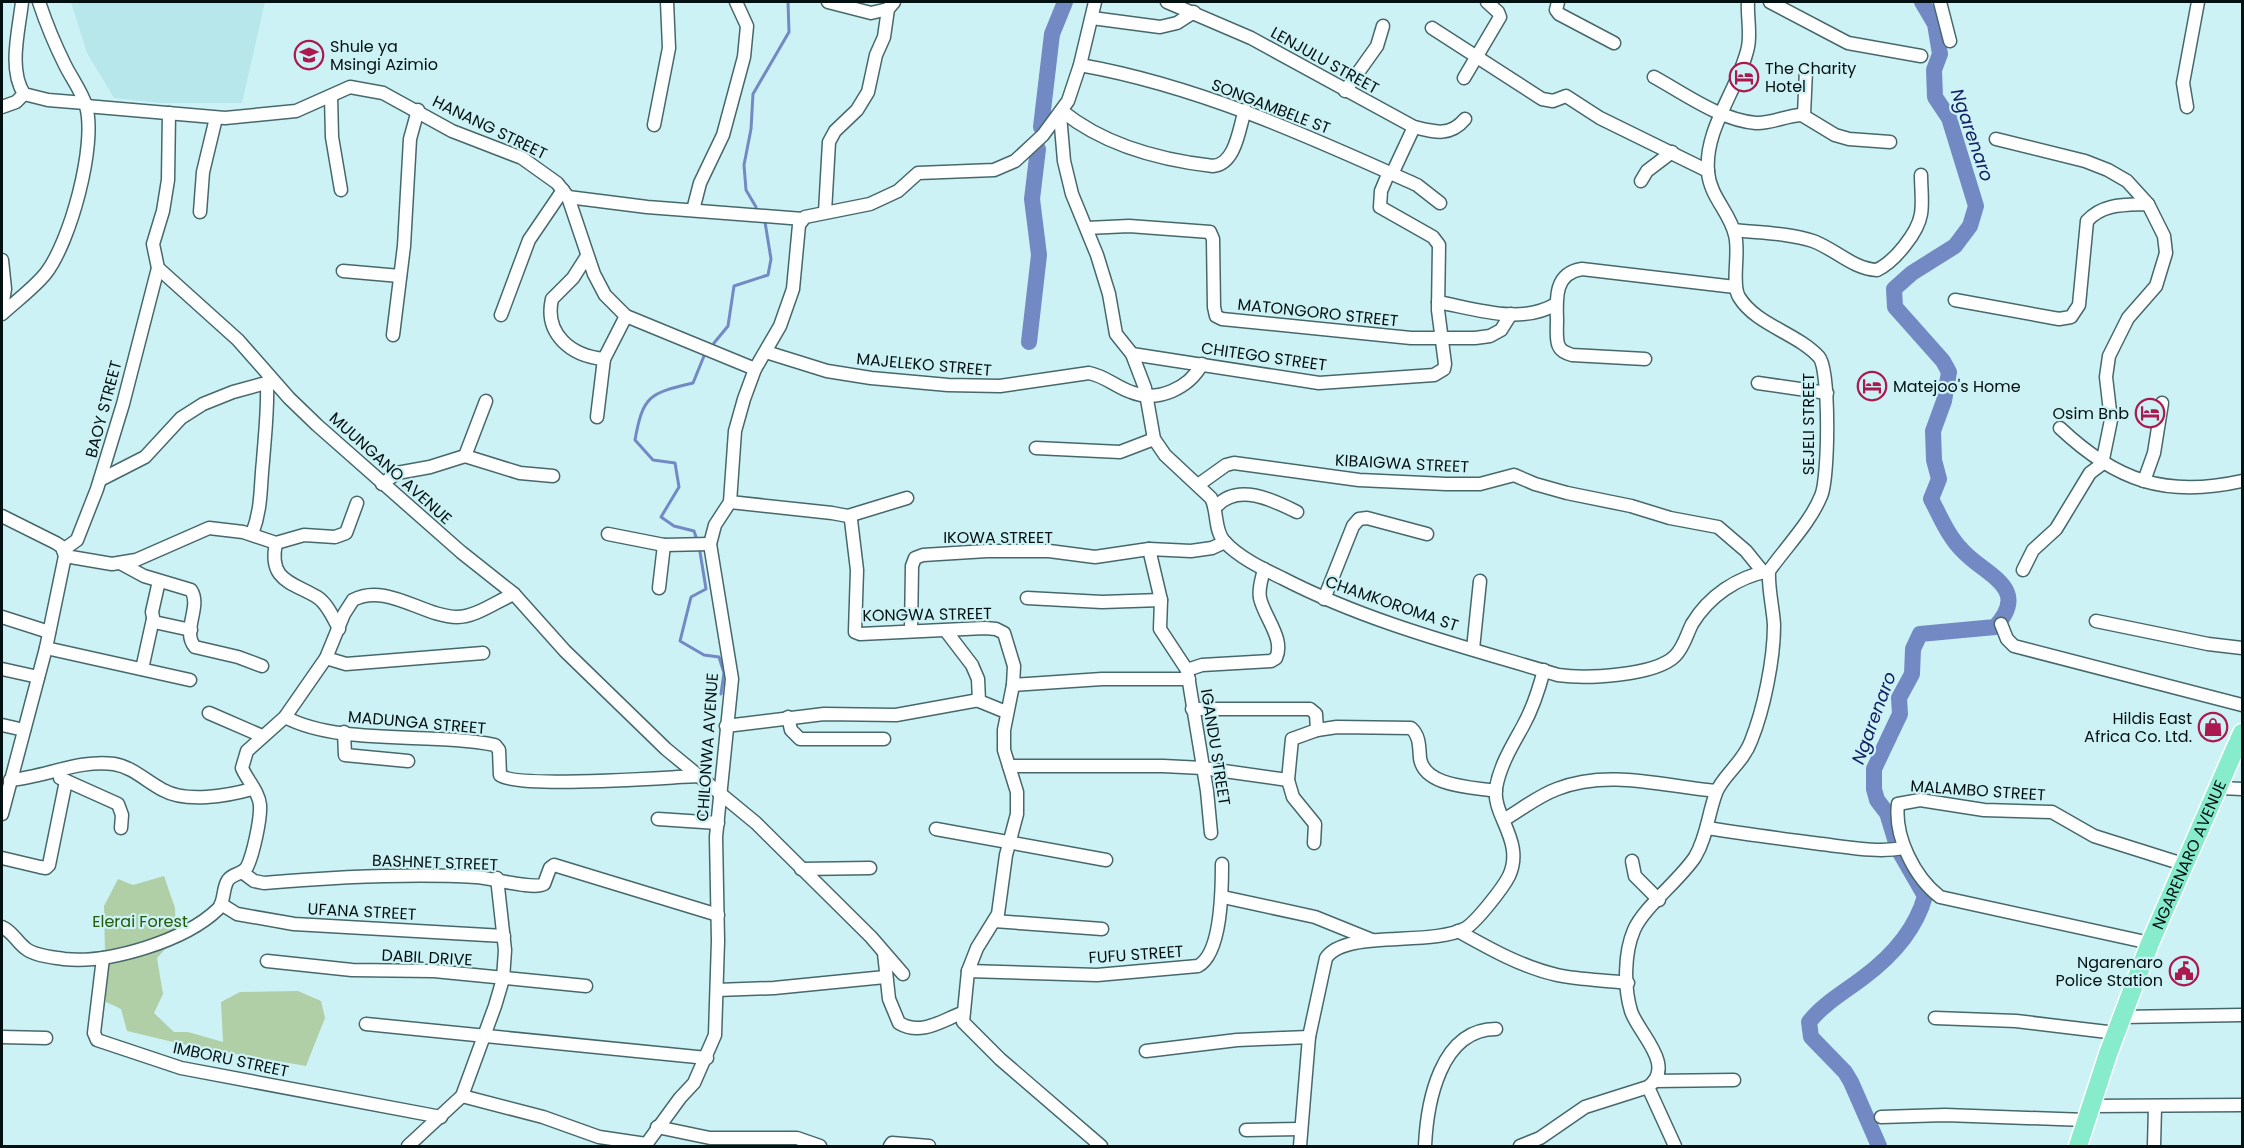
<svg xmlns="http://www.w3.org/2000/svg" width="2244" height="1148" viewBox="0 0 2244 1148" font-family="Poppins,sans-serif">
	<rect width="100%" height="100%" fill="#cdf2f5"/>
	<polygon fill="#b8e7eb" points="71,2 265,2 242,103 160,103 114,98 87,53"/>
	<polygon fill="#b0cfa6" points="164,876 175,908 176,937 157,958 163,994 154,1013 174,1032 188,1032 223,1042 221,1002 240,992 298,991 321,1001 325,1018 306,1066 190,1046 127,1031 121,1009 106,1002 104,906 118,879 133,885"/>
	<g fill="none" stroke-linecap="round" stroke-linejoin="round">
		<g stroke="#7389c4" stroke-width="3">
			<polyline points="756,207 746,190 744,165 751,129 753,94 789,32 788,2"/>
			<polyline points="714,343 728,326 734,286 768,275 771,259 765,222"/>
			<path d="M696 537 694 531 674 526 661 517 679 487 675 463 653 460 635 440C643 395 650 393 693 383L704 356"/>
			<polyline points="700,552 706,589 691,597 680,641 704,655 719,657 724,673 721,694"/>
		</g>
		<g stroke="#7389c4" stroke-width="16">
			<polyline points="1041,127 1052,34 1065,2"/>
			<polyline points="1029,342 1039,255 1032,199 1038,149"/>
			<path d="M1879 1146 1851 1082 1845 1072 1811 1037 1809 1022C1824 1003 1846 991 1864 977 1892 956 1916 929 1925 896L1898 849 1887 813 1877 800 1874 789V769L1900 714 1899 698 1912 674 1913 649 1920 634 1995 627C2032 587 1984 575 1962 550 1948 536 1940 516 1931 499L1939 479 1934 460 1933 431 1944 401 1949 372 1943 361 1895 307 1894 289 1912 273 1955 246 1970 226 1976 206 1949 118 1935 97 1934 70 1940 54 1935 24 1922 2"/>
		</g>
		<g stroke="#47686b" stroke-width="15">
			<g id="minor">
				<path d="M22 2C19 30 8 69 24 94L48 100 85 103"/>
				<polyline points="828,2 871,13 888,9"/>
				<path d="M1167 2 1251 38 1414 127C1434 132 1450 137 1465 119"/>
				<polyline points="1558,2 1556,10 1559,14 1614,43"/>
				<polyline points="1770,2 1848,43 1921,56"/>
				<polyline points="1940,2 1950,41"/>
				<polyline points="1092,18 1160,27 1177,23 1194,12"/>
				<polyline points="1432,28 1542,99 1553,101 1566,96 1600,118 1708,171"/>
				<path d="M1080 65C1199 86 1308 136 1417 185L1440 203"/>
				<path d="M1654 77C1685 94 1720 120 1756 123 1771 124 1787 115 1802 115L1835 135 1849 139 1890 142"/>
				<polyline points="1464,78 1500,17 1498,12 1487,2"/>
				<polyline points="1345,91 1377,46 1383,26"/>
				<polyline points="331,96 332,137 341,190"/>
				<polyline points="86,106 225,118 296,111 350,87 383,93 452,131 522,158 557,183 568,197 594,274 605,295 626,316 755,369"/>
				<polyline points="2,107 16,102 24,94"/>
				<polyline points="2187,107 2183,83 2198,2"/>
				<path d="M1062 111C1104 145 1160 160 1213 166 1236 164 1239 128 1245 110"/>
				<polyline points="169,113 168,180 163,211 153,244 158,268 238,340 289,398 317,425 461,552 514,594 565,651 666,749 756,823 871,937 903,974"/>
				<path d="M1060 115 1064 161 1072 194 1097 255 1109 294 1116 334 1132 354 1145 388 1154 439 1165 455 1211 498C1218 511 1214 530 1224 541 1238 557 1263 569 1282 578 1369 623 1465 647 1558 675 1585 679 1655 676 1675 656 1684 647 1686 636 1692 624 1709 596 1737 577 1769 571"/>
				<polyline points="1804,115 1806,70"/>
				<polyline points="654,125 669,48 667,2"/>
				<polyline points="1996,139 2085,161 2108,170 2127,181 2148,204 2164,236 2166,253 2156,286 2128,318 2109,356 2106,377 2111,420 2102,464 2090,473 2056,529 2033,550 2023,570"/>
				<polyline points="1392,174 1414,127"/>
				<polyline points="1641,181 1647,171 1672,152"/>
				<polyline points="568,197 647,207 803,219"/>
				<polyline points="693,210 700,183 723,135 744,57 747,26 736,2"/>
				<polyline points="200,212 203,172 216,118"/>
				<polyline points="825,212 829,142 835,131 857,110 868,92 876,55 884,37 888,9 894,2"/>
				<polyline points="1087,228 1129,226 1210,232 1213,239 1214,307 1216,316 1222,319 1411,338 1475,338 1490,336 1501,330 1511,314"/>
				<path d="M1734 230C1760 233 1789 233 1813 241 1835 249 1853 269 1877 270 1894 262 1918 233 1921 214 1923 202 1921 188 1921 175"/>
				<path d="M587 256 573 278 552 299C544 334 571 356 604 359"/>
				<polyline points="2,260 5,289 2,307"/>
				<polyline points="343,271 400,276"/>
				<path d="M1955 300 2059 319 2071 317 2079 305 2087 221C2103 203 2126 205 2148 204"/>
				<path d="M1438 302C1476 309 1521 325 1556 304"/>
				<path d="M2 314C16 301 34 288 46 273 70 242 97 145 86 106 82 92 72 79 65 65 55 45 46 23 39 2"/>
				<polyline points="501,315 529,240 563,190"/>
				<polyline points="393,335 404,246 410,139 418,110"/>
				<path d="M766 352 827 371 871 378 948 385 1000 386 1089 373C1105 376 1116 387 1131 392 1158 403 1189 388 1202 364"/>
				<polyline points="1132,354 1319,383 1434,375 1444,369 1445,364 1438,310 1439,245 1433,237 1380,207 1381,191 1389,172"/>
				<path d="M1645 359 1572 355C1566 353 1560 351 1558 344 1556 337 1557 327 1557 320 1556 297 1555 273 1582 269L1735 287"/>
				<polyline points="1758,383 1827,393"/>
				<polyline points="597,417 604,359 626,316"/>
				<path d="M2060 428C2116 481 2166 498 2242 481"/>
				<polyline points="1036,448 1120,452 1154,439"/>
				<polyline points="465,456 520,473 553,476"/>
				<polyline points="100,480 145,457 181,418 203,404 233,392 273,381"/>
				<polyline points="2144,481 2154,453 2162,403"/>
				<polyline points="382,484 397,473 430,467 465,456 486,401"/>
				<polyline points="1198,485 1226,465 1234,463 1359,480 1446,484 1480,484 1514,475 1535,484 1567,493 1631,506 1670,518 1718,527 1746,551 1763,572"/>
				<polyline points="730,502 832,513 848,516 851,520 857,570 855,632 860,634 985,628 996,629 1004,633 1014,666 1013,685 1004,730 1004,750 1017,792 1017,814 1006,855 998,914 977,948 968,971 963,1022 1000,1059 1101,1146"/>
				<path d="M1216 507C1237 482 1273 500 1297 512"/>
				<polyline points="2,516 56,543 62,547 65,556 46,648 2,814"/>
				<polyline points="848,516 907,498"/>
				<path d="M252 534C262 508 260 489 263 461 265 434 268 410 267 383"/>
				<polyline points="608,534 664,545 710,544"/>
				<path d="M276 543C268 581 292 582 317 597 327 603 334 619 339 629"/>
				<polyline points="1149,549 1161,600 1160,629 1187,670"/>
				<polyline points="63,550 77,540 97,489 123,404 158,268"/>
				<polyline points="65,556 112,564 136,560 209,528 243,532 276,543 304,535 335,537 346,533 357,503"/>
				<path d="M120 563 144 576 191 590C202 607 181 631 195 647L238 657 262 666"/>
				<polyline points="159,581 152,612 154,622 191,630"/>
				<polyline points="659,588 664,545"/>
				<polyline points="1027,598 1102,602 1161,600"/>
				<polyline points="1324,599 1353,526 1359,519 1367,518 1427,534"/>
				<polyline points="2,617 49,632"/>
				<polyline points="2096,621 2208,644 2242,648"/>
				<polyline points="2001,624 2007,639 2014,646 2242,705"/>
				<polyline points="911,631 912,566 915,558 923,555 987,551 1049,551 1095,557 1149,549 1191,551 1212,548 1225,542"/>
				<polyline points="946,631 972,665 978,679 979,701 1006,712"/>
				<polyline points="46,648 190,680"/>
				<polyline points="1473,649 1480,581"/>
				<polyline points="326,658 346,664 483,653"/>
				<polyline points="2,669 38,677"/>
				<polyline points="142,669 153,619"/>
				<polyline points="1013,685 1102,679 1189,679"/>
				<polyline points="1192,709 1310,709 1316,714 1317,730"/>
				<polyline points="209,713 262,736"/>
				<path d="M285 717C339 746 433 732 495 745L499 750 500 775C516 789 669 777 699 776"/>
				<polyline points="788,717 791,730 800,739 884,739"/>
				<polyline points="2,725 24,730"/>
				<polyline points="726,726 824,714 896,715 979,700"/>
				<polyline points="344,732 345,755 408,761"/>
				<polyline points="1009,766 1163,766 1203,768 1288,780"/>
				<polyline points="60,778 118,804 122,815 121,828"/>
				<path d="M10 780C45 777 80 759 114 764 133 767 147 782 163 790 186 803 227 796 252 789"/>
				<polyline points="2220,788 2242,789"/>
				<polyline points="658,819 718,823"/>
				<path d="M1505 819C1522 809 1538 796 1557 789 1608 769 1663 786 1716 791"/>
				<path d="M1707 828C1745 834 1783 839 1821 844 1848 847 1877 853 1904 848"/>
				<polyline points="936,829 1106,860"/>
				<path d="M1211 833 1207 791 1187 670 1202 665 1271 661 1276 658C1285 639 1264 617 1260 598 1258 588 1262 579 1264 569"/>
				<path d="M1314 843 1315 824 1293 797 1288 780 1292 739 1317 730 1337 727 1411 728C1420 736 1419 747 1420 758 1424 787 1473 787 1496 791"/>
				<polyline points="2,858 40,867 46,868 49,865 66,781"/>
				<polyline points="1632,861 1635,876 1659,900"/>
				<polyline points="801,869 870,868"/>
				<path d="M242 872 254 881 264 883C335 877 405 873 476 877 492 878 533 890 544 884L550 868 554 865 718 915"/>
				<polyline points="1223,897 1315,917 1372,940"/>
				<polyline points="221,904 237,914 294,924 504,936"/>
				<polyline points="994,921 1102,929"/>
				<path d="M2 927C13 932 16 941 25 948 34 956 52 957 64 959 108 964 185 941 218 909 225 902 222 889 228 880 233 873 242 875 247 867 253 855 261 819 260 805 259 792 247 780 242 768L247 751 285 717 326 658 344 614 353 600C386 582 424 617 457 617 476 617 497 601 514 594"/>
				<path d="M1458 931C1490 949 1522 967 1557 975 1580 980 1605 980 1628 983"/>
				<path d="M2150 943 1940 897C1914 877 1894 836 1898 804L1920 800 1984 810 2052 812 2094 836 2186 865"/>
				<path d="M884 953 889 999 899 1023C921 1036 941 1021 962 1013"/>
				<polyline points="103,958 94,1033 97,1040 181,1068 441,1117"/>
				<polyline points="267,961 352,970 434,971 586,986"/>
				<path d="M968 971 1097 975 1198 966C1222 953 1222 888 1222 864"/>
				<polyline points="717,990 774,988 885,977"/>
				<polyline points="2121,1017 2242,1015"/>
				<polyline points="1935,1018 2016,1021 2116,1033"/>
				<polyline points="366,1024 707,1058"/>
				<polyline points="2,1037 46,1038"/>
				<polyline points="1146,1051 1237,1040 1309,1037"/>
				<polyline points="1654,1081 1734,1080"/>
				<polyline points="1648,1087 1675,1146"/>
				<polyline points="462,1096 543,1117 599,1137 646,1144"/>
				<polyline points="2091,1106 2242,1105"/>
				<polyline points="1881,1117 1945,1115 2086,1120"/>
				<polyline points="657,1127 710,1138 797,1138 820,1146"/>
				<polyline points="1246,1130 1301,1129"/>
				<polyline points="408,1146 462,1096 495,1006 503,979 505,950 497,878"/>
				<polyline points="645,1146 680,1098 694,1083 715,1035 718,941 716,837 732,679 710,544 715,525 730,502 735,431 744,399 755,369 780,326 793,289 799,225 805,217 870,204 898,191 918,173 994,170 1015,161 1043,135 1068,101 1080,65 1095,2"/>
				<polyline points="890,1146 892,1143 929,1146"/>
				<path d="M1300 1146 1309 1037 1326 958C1345 929 1432 947 1466 928 1477 921 1503 888 1509 876 1525 841 1492 816 1496 788 1500 765 1512 746 1523 726 1533 708 1539 689 1544 670"/>
				<path d="M1425 1146C1427 1103 1440 1029 1496 1029"/>
				<path d="M1520 1146 1540 1138 1585 1107 1648 1087C1677 1066 1638 1033 1631 1011 1624 988 1624 953 1634 930 1644 907 1679 881 1695 857 1707 837 1708 814 1716 793 1722 776 1743 763 1751 741 1764 709 1774 659 1774 625 1773 607 1768 589 1769 571 1786 547 1810 523 1821 496 1829 479 1830 369 1819 357 1797 333 1756 325 1739 297 1731 284 1740 252 1735 235 1730 212 1710 197 1708 172 1704 128 1739 89 1748 47 1751 33 1747 16 1748 2"/>
				<polyline points="2154,1146 2155,1107"/>
			</g>
		</g>
		<g stroke="#fff" stroke-width="21">
			<g id="highway">
				<path id="s1" d="M2078 1146 2108 1054 2150 943 2242 733"/>
			</g>
		</g>
		<use href="#minor" stroke="#fff" stroke-width="12"/>
		<use href="#highway" stroke="#86eccb" stroke-width="18"/>
	</g>
	<defs>
		<g id="school-ring" transform="scale(1.5)"><circle r="9.5" fill="#cdf2f5" stroke="#ab194f" stroke-width="1.5"/><path d="M0-5L7-2L0 1L-7-2ZM-4 1L0 2.5L4 1V4Q0 6-4 4Z" fill="#ab194f"/></g>
		<g id="hotel-ring" transform="scale(1.5)"><circle r="9.5" fill="#cdf2f5" stroke="#ab194f" stroke-width="1.5"/><path d="M-6-4.5h1.5V1H6V5H4.5V3h-9V5H-6ZM-4 0a1.8 1.8 0 1 1 3.6 0ZM.5 0V-2.5h3Q6-2.5 6 0Z" fill="#ab194f"/></g>
		<g id="shop-ring" transform="scale(1.5)"><circle r="9.5" fill="#cdf2f5" stroke="#ab194f" stroke-width="1.5"/><path d="M-5-2.5h2.3a2.7 3.5 0 0 1 5.4 0H5L5.5 6h-11ZM-1.5-2.5h3a1.5 2.3 0 0 0-3 0Z" fill="#ab194f"/></g>
		<g id="civic-ring" transform="scale(1.5)"><circle r="9.5" fill="#cdf2f5" stroke="#ab194f" stroke-width="1.5"/><path d="M-.6-6.5H3V-4.5H.6V-3L4-1V1h2V6H-6V1h2V-1L-.6-3ZM-1.2 2.5V6h2.4V2.5Z" fill="#ab194f"/></g>
	</defs>
	<g fill-rule="evenodd">
		<use href="#school-ring" x="309" y="55"/>
		<use href="#hotel-ring" x="1744" y="77"/>
		<use href="#hotel-ring" x="1872" y="386"/>
		<use href="#hotel-ring" x="2150" y="413"/>
		<use href="#shop-ring" x="2213" y="727"/>
		<use href="#civic-ring" x="2184" y="971"/>
	</g>
	<g text-anchor="middle" stroke-width="4.5" stroke-linejoin="round" paint-order="stroke">
		<g font-size="16" fill="#041112" stroke="#cdf2f5" text-anchor="start">
			<text x="330" y="52">Shule ya<tspan x="330" dy="18">Msingi Azimio</tspan></text>
			<text x="1765" y="74">The Charity<tspan x="1765" dy="18">Hotel</tspan></text>
			<text x="1893" y="392">Matejoo's Home</text>
			<text x="2129" y="419" text-anchor="end">Osim Bnb</text>
			<text x="2192" y="724" text-anchor="end">Hildis East<tspan x="2192" dy="18">Africa Co. Ltd.</tspan></text>
			<text x="2163" y="968" text-anchor="end">Ngarenaro<tspan x="2163" dy="18">Police Station</tspan></text>
		</g>
		<g font-size="16" fill="#041112" stroke="#cdf2f5">
			<text transform="translate(1325 60) rotate(29)" y="6">LENJULU STREET</text>
			<text transform="translate(1271 106) rotate(21)" y="6">SONGAMBELE ST</text>
			<text transform="translate(490 127) rotate(26)" y="6">HANANG STREET</text>
			<text transform="translate(1318 312) rotate(6)" y="6">MATONGORO STREET</text>
			<text transform="translate(1264 356) rotate(8)" y="6">CHITEGO STREET</text>
			<text transform="translate(924 364) rotate(5)" y="6">MAJELEKO STREET</text>
			<text transform="translate(103 409) rotate(-75)" y="6">BAOY STREET</text>
			<text transform="translate(1808 424) rotate(-90)" y="6">SEJELI STREET</text>
			<text transform="translate(1402 463) rotate(3)" y="6">KIBAIGWA STREET</text>
			<text transform="translate(391 468) rotate(42)" y="6">MUUNGANO AVENUE</text>
			<text x="998" y="543">IKOWA STREET</text>
			<text transform="translate(1392 603) rotate(19)" y="6">CHAMKOROMA ST</text>
			<text transform="translate(927 614) rotate(-1)" y="6">KONGWA STREET</text>
			<text transform="translate(417 722) rotate(5)" y="6">MADUNGA STREET</text>
			<text transform="translate(707 747) rotate(-86)" y="6">CHILONWA AVENUE</text>
			<text transform="translate(1216 747) rotate(81)" y="6">IGANDU STREET</text>
			<text transform="translate(1978 790) rotate(4)" y="6">MALAMBO STREET</text>
			<text dy="6" stroke="none"><textPath href="#s1" startOffset="312">NGARENARO AVENUE</textPath></text>
			<text transform="translate(435 862) rotate(2)" y="6">BASHNET STREET</text>
			<text transform="translate(362 911) rotate(3)" y="6">UFANA STREET</text>
			<text transform="translate(1136 954) rotate(-4)" y="6">FUFU STREET</text>
			<text transform="translate(427 957) rotate(3)" y="6">DABIL DRIVE</text>
			<text transform="translate(231 1059) rotate(12)" y="6">IMBORU STREET</text>
		</g>
		<g font-size="16" fill="#225a07" stroke="#cdf2f5">
			<text x="140" y="927">Elerai Forest</text>
		</g>
		<g font-size="18" font-style="italic" fill="#132066" stroke="#cdf2f5">
			<text transform="translate(1972 135) rotate(71)" y="6">Ngarenaro</text>
			<text transform="translate(1874 718) rotate(-70)" y="6">Ngarenaro</text>
		</g>
	</g>
	<rect width="2244" height="1148" fill="none" stroke="#041112" stroke-width="6"/>
</svg>
